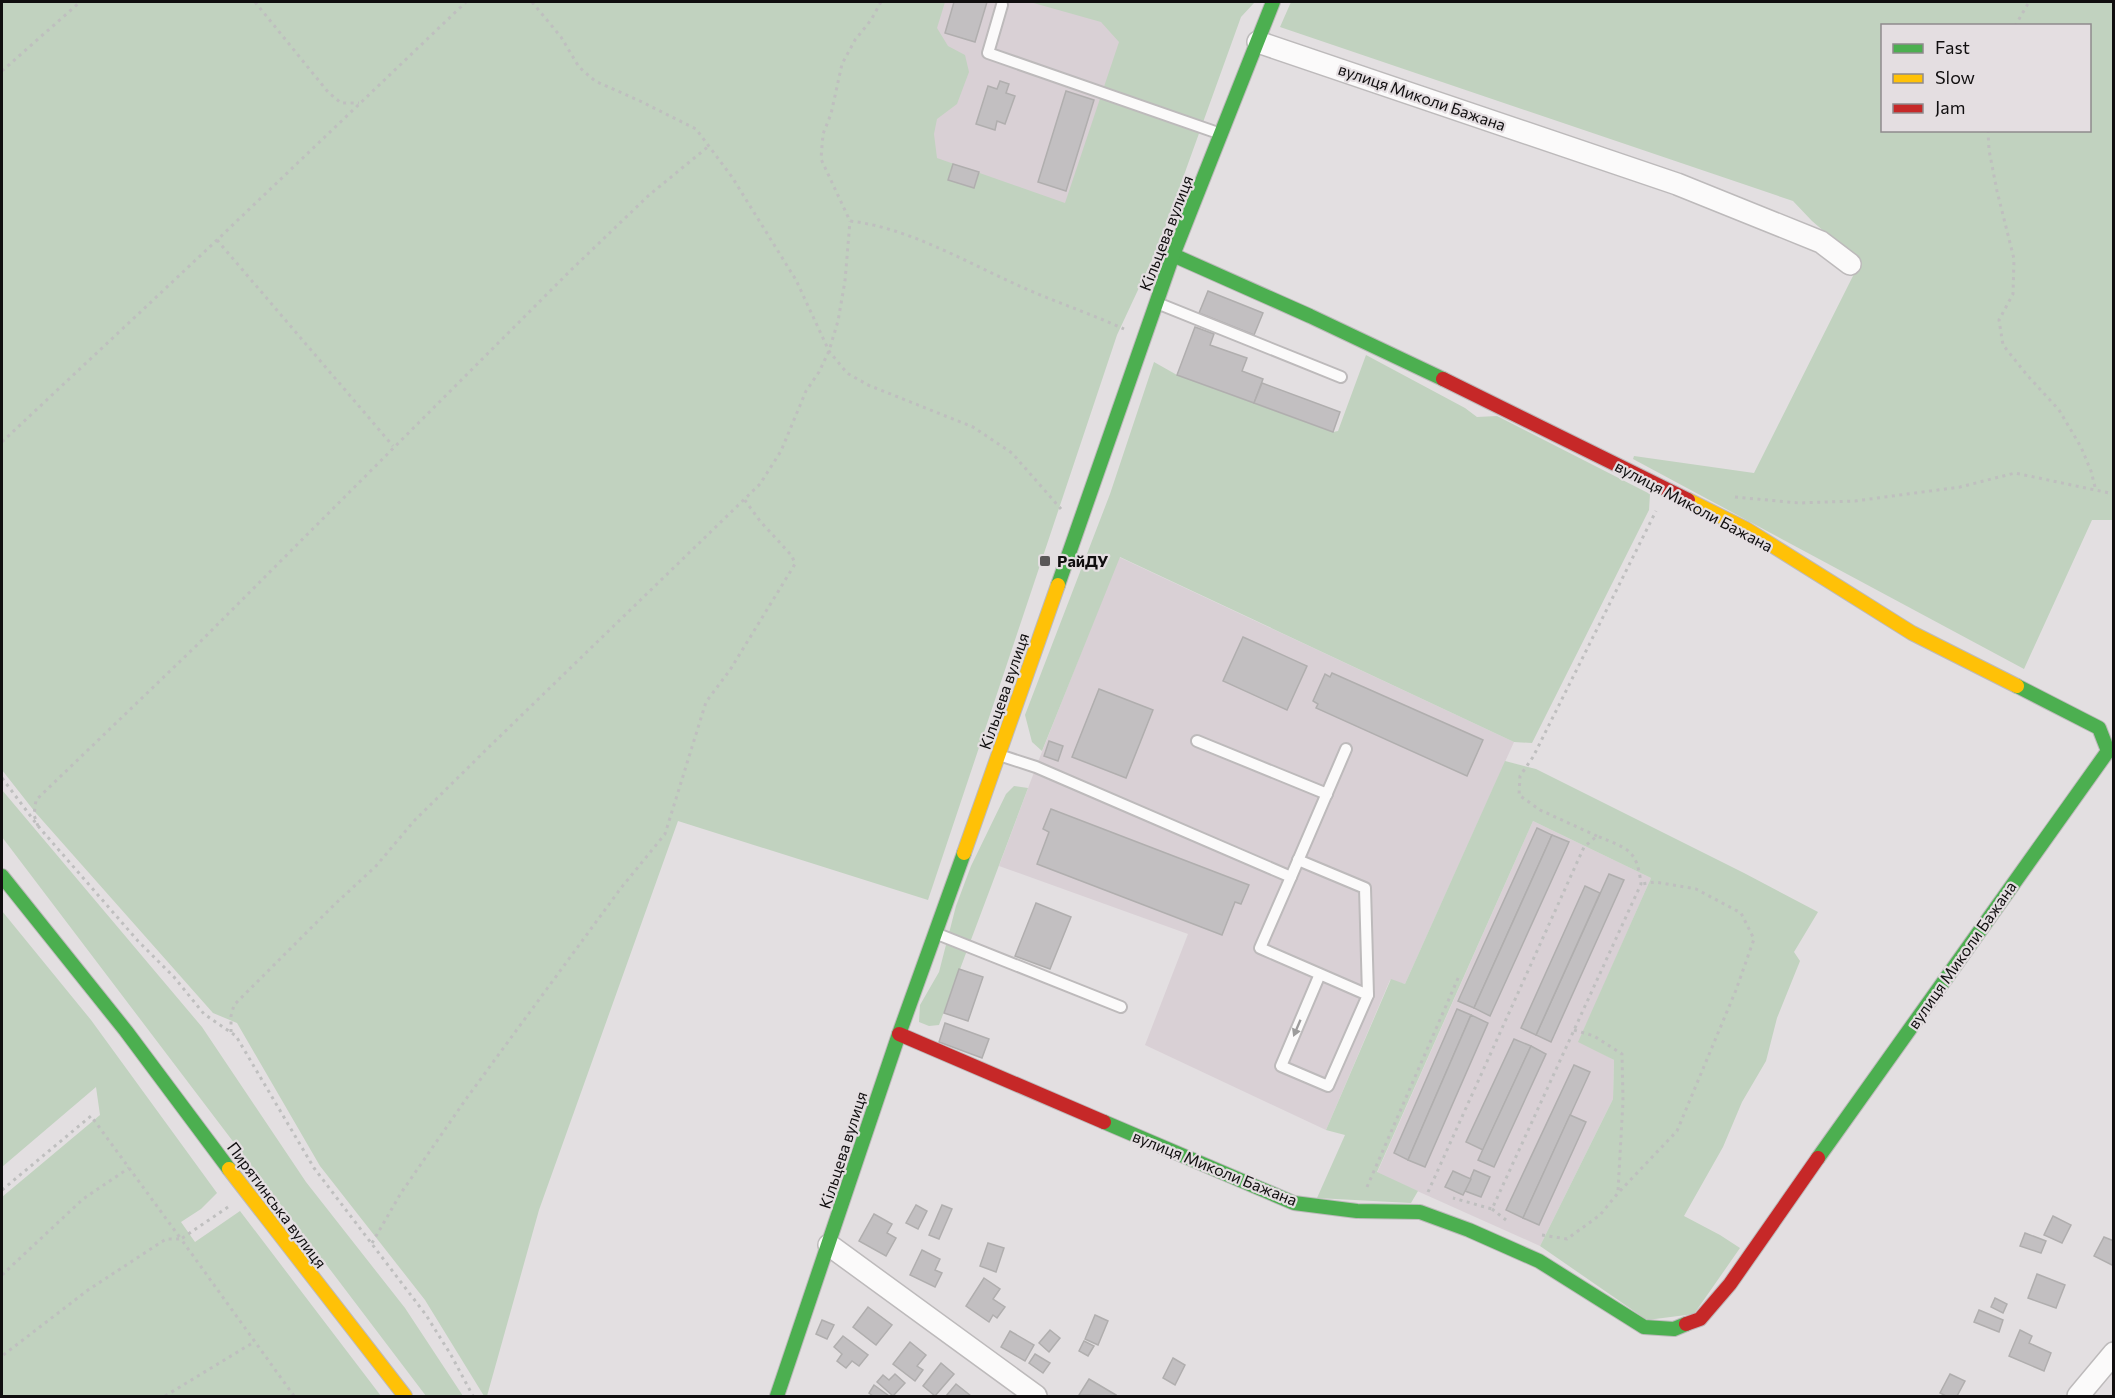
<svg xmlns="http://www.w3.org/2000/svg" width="2115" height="1398" viewBox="0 0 2115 1398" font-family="Commissioner,sans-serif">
	<rect width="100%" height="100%" fill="#e3dfe1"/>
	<g fill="#d9d0d5">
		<polygon points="932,2 1088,2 1161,25 1090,240 881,165"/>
		<polygon points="1119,557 1514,742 1405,984 1390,980 1326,1130 1145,1045 1188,934 999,866 1036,767"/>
		<polygon points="1533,821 1651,878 1579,1041 1614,1060 1613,1099 1540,1246 1377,1173"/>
	</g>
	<g fill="#c1d2bf" fill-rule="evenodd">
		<polygon points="2,2 945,2 937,28 948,46 965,55 969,72 957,104 937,119 934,134 937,158 1065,203 1119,42 1101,22 1030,2 1251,2 1254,3 1241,17 1158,247 1117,335 928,900 678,821 539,1210 487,1396 484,1396 425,1300 320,1166 237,1023 213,1013 35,812 2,770"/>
		<path d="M1291 2H2113V520H2092L2024 669 1633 459 1634 456 1754 473 1860 262 1812 221 1793 201 1280 27ZM1882 26H2090V130H1882Z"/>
		<polygon points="1366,355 1465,408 1477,417 1497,416 1650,494 1649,510 1532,743 1514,742 1120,557 1042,751 1032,742 1025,715 1110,494 1154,362 1177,375 1333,432 1338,431"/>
		<polygon points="1505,761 1536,769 1744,873 1818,912 1794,952 1800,961 1777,1018 1766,1061 1742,1102 1723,1147 1684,1216 1720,1235 1740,1248 1694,1314 1647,1320 1540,1246 1613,1099 1614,1060 1578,1042 1651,878 1533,821 1377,1172 1418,1191 1411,1203 1317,1198 1345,1135 1326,1130 1391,979 1405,984"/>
		<polygon points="1014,786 1028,788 939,1025 929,1026 919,1022 920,1005 939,972 956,906 971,866 1006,794"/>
		<polygon points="2,790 202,1027 306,1182 405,1308 463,1396 426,1396 2,837"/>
		<polygon points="2,911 91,1020 217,1193 201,1209 181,1222 195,1242 240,1211 381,1396 2,1396 2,1197 100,1115 96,1087 2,1167"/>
	</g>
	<g fill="#c2bfc1" stroke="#b0aeae" stroke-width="1.5">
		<polygon points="954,2 987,2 975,42 945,33"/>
		<polygon points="1000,81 1009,84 1006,93 1015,96 1005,124 997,121 995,130 976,124 988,86 997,89"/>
		<polygon points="1066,91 1094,100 1066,191 1038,182"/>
		<polygon points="953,164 979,172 974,188 948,180"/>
		<polygon points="1208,291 1263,313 1254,335 1199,313"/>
		<polygon points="1195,327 1214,334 1210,345 1247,358 1242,371 1263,379 1254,403 1177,375"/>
		<polygon points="1262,383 1340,412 1333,432 1254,403"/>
		<polygon points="1243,637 1307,666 1287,710 1223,681"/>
		<polygon points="1332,673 1483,740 1467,776 1316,708 1318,704 1313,701 1325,674 1330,677"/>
		<polygon points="1099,689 1153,710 1126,778 1072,757"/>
		<polygon points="1049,741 1063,746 1058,761 1044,756"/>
		<polygon points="1051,809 1249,885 1241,904 1235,902 1222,935 1037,864 1049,832 1043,829"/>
		<polygon points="1537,828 1552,835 1474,1008 1458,1001"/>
		<polygon points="1552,835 1569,842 1490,1016 1474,1008"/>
		<polygon points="1609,874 1624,880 1551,1042 1536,1035"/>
		<polygon points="1585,886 1600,893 1536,1035 1521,1028"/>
		<polygon points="1036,903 1071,917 1050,969 1015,956"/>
		<polygon points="959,969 983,977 968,1021 944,1013"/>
		<polygon points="1457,1009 1471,1015 1408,1160 1394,1153"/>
		<polygon points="1471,1015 1488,1023 1425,1167 1408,1160"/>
		<polygon points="945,1023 989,1039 982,1058 939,1042"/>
		<polygon points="1514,1039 1531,1046 1483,1150 1466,1142"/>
		<polygon points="1531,1046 1546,1054 1494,1167 1478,1160"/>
		<polygon points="1574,1065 1590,1072 1523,1218 1506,1210"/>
		<polygon points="1570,1115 1586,1122 1539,1225 1523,1218"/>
		<polygon points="1474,1170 1490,1177 1481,1197 1465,1191"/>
		<polygon points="1453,1171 1471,1179 1463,1195 1445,1187"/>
		<polygon points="916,1205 927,1211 918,1229 906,1223"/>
		<polygon points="942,1205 952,1209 939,1239 929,1235"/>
		<polygon points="874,1214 892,1224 887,1233 896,1238 886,1256 859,1241"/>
		<polygon points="2053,1216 2071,1225 2062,1243 2044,1235"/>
		<polygon points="2025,1233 2046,1241 2041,1253 2020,1246"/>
		<polygon points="2104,1237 2114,1241 2114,1266 2094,1256"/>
		<polygon points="988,1243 1004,1248 996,1272 980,1266"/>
		<polygon points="922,1250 940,1259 935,1270 942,1273 935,1287 910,1275"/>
		<polygon points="2037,1274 2065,1285 2056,1308 2028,1298"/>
		<polygon points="984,1278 1000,1289 993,1299 1005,1307 997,1318 993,1315 989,1322 966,1306"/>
		<polygon points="1995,1298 2007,1304 2003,1313 1991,1307"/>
		<polygon points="868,1307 892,1325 876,1345 853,1327"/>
		<polygon points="1979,1310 2003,1320 1999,1332 1974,1322"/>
		<polygon points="1095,1315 1108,1321 1098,1345 1085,1339"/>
		<polygon points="822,1320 834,1325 827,1339 816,1334"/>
		<polygon points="1050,1330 1060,1338 1049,1352 1039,1343"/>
		<polygon points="2020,1330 2032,1336 2029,1343 2051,1353 2044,1371 2009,1356"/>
		<polygon points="1010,1331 1034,1345 1025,1361 1001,1347"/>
		<polygon points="843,1336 868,1355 859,1366 852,1361 846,1368 837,1361 842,1354 834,1347"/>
		<polygon points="1084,1341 1094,1346 1088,1356 1079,1351"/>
		<polygon points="910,1342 926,1355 917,1366 923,1370 915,1381 893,1364"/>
		<polygon points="1035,1354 1050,1363 1043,1373 1029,1363"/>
		<polygon points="1173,1358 1185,1365 1175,1385 1163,1378"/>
		<polygon points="941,1363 954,1374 935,1396 923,1386"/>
		<polygon points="895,1374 905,1383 893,1396 877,1382 883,1375 889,1380"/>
		<polygon points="1950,1374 1965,1381 1957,1396 1946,1396 1940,1393"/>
		<polygon points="1089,1379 1116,1395 1115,1396 1079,1395"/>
		<polygon points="956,1384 971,1396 946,1396"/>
		<polygon points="874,1385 889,1396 873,1396 869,1393"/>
	</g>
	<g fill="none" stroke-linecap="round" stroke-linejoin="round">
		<g stroke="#bdbabb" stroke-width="14">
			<g id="lane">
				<polyline points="1002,5 988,53 1221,134"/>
				<polyline points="1157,303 1341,377"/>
				<polyline points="1197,741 1327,794"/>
				<polyline points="999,755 1036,767 1291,877 1346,749"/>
				<polyline points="1298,860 1365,888 1368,995"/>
				<polyline points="1291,877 1260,948 1368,995 1328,1086 1281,1066 1320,974"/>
				<polyline points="935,933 1121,1007"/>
			</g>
		</g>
		<g stroke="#bdbabb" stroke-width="24">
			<g id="street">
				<polyline points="1258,42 1677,184 1821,242 1850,264"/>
				<polyline points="829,1245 1036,1396"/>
				<polyline points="2078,1396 2114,1353"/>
			</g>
		</g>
		<g stroke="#bdbabb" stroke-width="16">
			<g id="fast">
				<polyline points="1173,255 1310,316 1443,379"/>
				<polyline points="1058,585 1173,255 1273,2"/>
				<polyline points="2,876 126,1031 229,1169"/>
				<polyline points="1104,1122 1294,1203 1357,1211 1420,1212 1469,1230 1539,1261 1644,1327 1674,1329 1686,1324"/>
				<polyline points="1818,1158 2108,751 2099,728 2017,686"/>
				<polyline points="777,1396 899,1034 964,853"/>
			</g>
		</g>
		<g stroke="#bdbabb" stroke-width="16">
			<g id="slow">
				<polyline points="1688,500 1746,529 1912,633 2017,686"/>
				<polyline points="964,853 1058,585"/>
				<polyline points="229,1169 405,1396"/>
			</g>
		</g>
		<g stroke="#bdbabb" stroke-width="16">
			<g id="jam">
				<polyline points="1443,379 1688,500"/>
				<polyline points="899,1034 1104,1122"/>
				<polyline points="1686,1324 1700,1319 1730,1284 1818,1158"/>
			</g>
		</g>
		<g stroke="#bfbfbf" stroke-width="3" stroke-dasharray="3 4.5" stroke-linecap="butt">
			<polyline points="255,2 328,92 341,103 359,103"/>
			<polyline points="532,2 561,37 579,67 595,81 640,101 696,129 732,177 796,280 829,351 847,373 868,385 973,427 1012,453 1061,509"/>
			<path d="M881 2 871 20 855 40 842 64 831 114 823 134 821 159 850 221C908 228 960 259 1013 283 1049 300 1087 312 1124 329"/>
			<polyline points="2015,26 2029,2"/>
			<polyline points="2,71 80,2"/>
			<polyline points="1988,130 1989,150 1997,191 2014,259 2013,294 1999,320 2003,345 2027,375 2059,410 2081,447 2091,471 2096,491"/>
			<polyline points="217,240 393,446"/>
			<polyline points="2,442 217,240 466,2"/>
			<polyline points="1735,497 1799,503 1855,501 1960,487 2015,473 2114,494"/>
			<polyline points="2,778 38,826 138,941 174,977 204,1014 236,1036 314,1168 426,1315 451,1355 473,1396"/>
			<polyline points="38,826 34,815 36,800 196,646 571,270 648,196 710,145"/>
			<polyline points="1597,836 1540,810 1519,795 1520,776 1533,757 1656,511"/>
			<polyline points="1574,1030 1594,1036 1622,1054 1623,1101 1618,1191"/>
			<polyline points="231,1032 231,1016 234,1005 334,905 376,866 414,821 491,745 760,484 781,451 806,391 819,372 829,351 838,321 845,281 850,221"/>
			<polyline points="1367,1187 1459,976"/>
			<polyline points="2,1190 91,1116 181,1239 166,1239 88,1290 2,1356"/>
			<path d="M1428 1192 1584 847 1597 836C1628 849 1637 849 1641 884L1492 1209 1453 1198"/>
			<polyline points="228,1207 181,1239 294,1396"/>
			<polyline points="1492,1209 1506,1220"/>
			<polyline points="1542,1235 1567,1239 1600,1215 1618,1193 1677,1131 1736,990 1754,939 1741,913 1696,889 1655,882 1641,884"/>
			<polyline points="372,1243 401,1193 466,1099 621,888 665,834 706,702 730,670 795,564 792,556 760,521 744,499"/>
			<polyline points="2,1275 83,1199 129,1168"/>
			<polyline points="165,1396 254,1342"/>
		</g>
		<use href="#lane" stroke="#fbfafa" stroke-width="10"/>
		<use href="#street" stroke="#fbfafa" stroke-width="21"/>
		<use href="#fast" stroke="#4caf50" stroke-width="14"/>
		<use href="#slow" stroke="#ffc107" stroke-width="14"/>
		<use href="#jam" stroke="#c62828" stroke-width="14"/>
	</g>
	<defs><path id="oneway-solid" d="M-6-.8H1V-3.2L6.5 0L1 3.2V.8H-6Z" transform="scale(1.5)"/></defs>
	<use fill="#9d9c9c" href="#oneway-solid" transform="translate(1297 1028) rotate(113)"/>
	<rect fill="#5a5758" stroke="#e4dee1" stroke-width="2" x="1039" y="555" width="12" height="12" rx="3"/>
	<g text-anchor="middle" stroke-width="4.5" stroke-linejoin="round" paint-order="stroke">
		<g font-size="16" fill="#100e0f" stroke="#e4dee1">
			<text transform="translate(1422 97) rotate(19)" y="6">вулиця Миколи Бажана</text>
			<text transform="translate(1166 233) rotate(-69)" y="6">Кільцева вулиця</text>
			<text transform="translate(1694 506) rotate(28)" y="6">вулиця Миколи Бажана</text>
			<text transform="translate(1004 691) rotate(-71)" y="6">Кільцева вулиця</text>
			<text transform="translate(1962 955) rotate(-55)" y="6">вулиця Миколи Бажана</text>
			<text transform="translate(843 1150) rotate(-72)" y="6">Кільцева вулиця</text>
			<text transform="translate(1215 1168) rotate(22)" y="6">вулиця Миколи Бажана</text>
			<text transform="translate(277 1205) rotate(53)" y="6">Пирятинська вулиця</text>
		</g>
		<g font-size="16" font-weight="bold" fill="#100e0f" stroke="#e4dee1" text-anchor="start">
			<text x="1057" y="567">РайДУ</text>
		</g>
	</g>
	<rect width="2115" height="1398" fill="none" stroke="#100e0f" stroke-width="6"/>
	<rect x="1881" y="24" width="210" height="108" fill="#e4dee1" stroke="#8f8b8d" stroke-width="1.5"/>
	<rect x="1893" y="44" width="30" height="9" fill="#4caf50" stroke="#8f8b8d" stroke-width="1.5"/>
	<text x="1935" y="54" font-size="18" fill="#100e0f">Fast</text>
	<rect x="1893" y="74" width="30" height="9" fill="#ffc107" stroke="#8f8b8d" stroke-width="1.5"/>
	<text x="1935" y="84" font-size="18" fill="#100e0f">Slow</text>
	<rect x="1893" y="104" width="30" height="9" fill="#c62828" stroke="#8f8b8d" stroke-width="1.5"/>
	<text x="1935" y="114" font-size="18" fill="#100e0f">Jam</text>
</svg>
